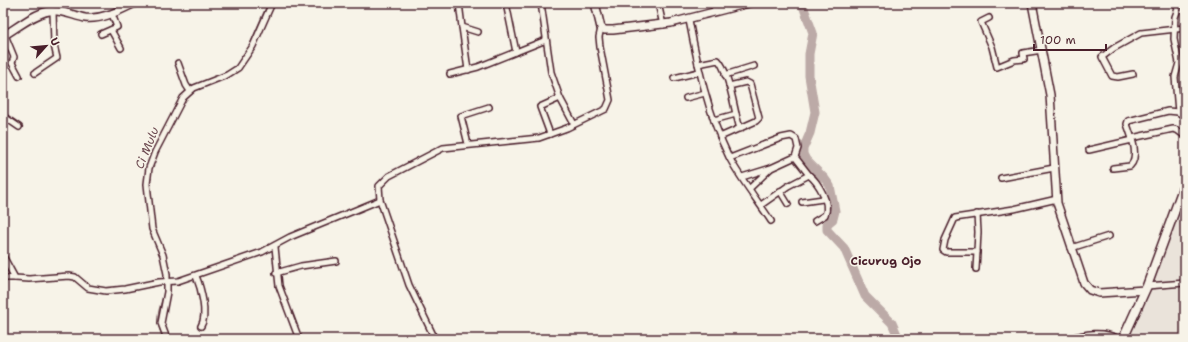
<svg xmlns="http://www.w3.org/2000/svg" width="1188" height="342" viewBox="0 0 1188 342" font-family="'Shantell Sans',sans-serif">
	<rect width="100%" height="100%" fill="#f7f3e8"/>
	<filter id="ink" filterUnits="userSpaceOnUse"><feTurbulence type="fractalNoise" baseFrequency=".025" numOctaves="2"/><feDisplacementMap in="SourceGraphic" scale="8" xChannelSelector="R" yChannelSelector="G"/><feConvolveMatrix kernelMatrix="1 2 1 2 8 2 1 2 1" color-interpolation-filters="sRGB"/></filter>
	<g filter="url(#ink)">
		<g fill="#eae3da">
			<polygon points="1185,191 1185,281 1149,284"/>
			<polygon points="1185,284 1185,339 1128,339 1150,287"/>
		</g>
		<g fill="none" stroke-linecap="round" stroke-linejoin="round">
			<g stroke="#8e7275" stroke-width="1.5">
				<polyline points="249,47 268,3"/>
				<polyline points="184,94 191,86 200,83"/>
				<polyline points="157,143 166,125"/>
				<polyline points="145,181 146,169"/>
				<path d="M164 339C154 319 158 314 164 294"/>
			</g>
			<polyline stroke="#bcaaa7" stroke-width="9" points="802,3 813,33 809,54 809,76 815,112 810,133 803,149 803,154 806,160 825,179 830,186 835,211 833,219 827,224 827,230 844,248 865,296 892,323 899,339"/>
			<g stroke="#4a1f2b" stroke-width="8">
				<g id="street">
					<polyline points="459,3 462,27 478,32"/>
					<polyline points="506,3 516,52"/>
					<polyline points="541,3 551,72 560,98 574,124"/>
					<polyline points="658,3 663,25"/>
					<polyline points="713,3 716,12"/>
					<polyline points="1175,3 1178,9 1175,17 1174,39 1179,63 1175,77 1178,112"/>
					<polyline points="48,11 54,3"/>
					<polyline points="989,18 981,22 992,47 997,67 1014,60 1024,59 1023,53 1042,50"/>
					<path d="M689 20C698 67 708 114 729 157 740 178 758 201 771 221"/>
					<polyline points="462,27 468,70"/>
					<polyline points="111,30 121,48"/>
					<polyline points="101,34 117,27 112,14"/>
					<polyline points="5,35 14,57 12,63 19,76"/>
					<polyline points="178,63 186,85 190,91"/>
					<path d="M698 64 718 60C727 68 733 101 736 114L714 120"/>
					<polyline points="35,73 57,58 54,45 53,11"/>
					<polyline points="450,74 478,67 546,40"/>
					<polyline points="1133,74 1118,77 1112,76 1102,57 1114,48 1141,33 1185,28"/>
					<polyline points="725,75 754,66"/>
					<polyline points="674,78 699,72"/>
					<polyline points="686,98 705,93"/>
					<polyline points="736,114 740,129"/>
					<polyline points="3,116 19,127"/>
					<polyline points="550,134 540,107 560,98"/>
					<polyline points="720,137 756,121 759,118 750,84 746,82 729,86"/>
					<polyline points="1132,138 1173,129 1177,130 1185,136"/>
					<polyline points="468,144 461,116 489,107"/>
					<polyline points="1089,150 1132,140"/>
					<polyline points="730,158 781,138 791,136 796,139 798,148 795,157 809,175 788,186 761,205"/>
					<path d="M1113 168 1130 166C1140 156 1131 136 1127 124L1128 121 1168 111 1178 112 1185 117"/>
					<path d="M809 175C818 182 831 203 825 215L815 221"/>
					<polyline points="742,177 771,168 795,157"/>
					<polyline points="1001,178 1054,168"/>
					<polyline points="750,188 770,169"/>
					<polyline points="780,191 788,204"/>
					<polyline points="802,202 823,199"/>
					<polyline points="977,214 978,232 977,252"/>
					<polyline points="275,247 279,286 299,339"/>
					<polyline points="1071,248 1109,236"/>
					<polyline points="3,256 15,278 29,279 69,276 75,277 88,288 106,291 125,289 159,282 178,281 262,252 290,237 380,200"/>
					<polyline points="976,269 977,252 946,252 943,250 945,240 955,218 1014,209 1057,199"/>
					<polyline points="276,273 301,266 336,261"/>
					<path d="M196 276C201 288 208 315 201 326"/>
					<polyline points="3,278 15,278"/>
					<polyline points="1147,286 1185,283"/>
					<polyline points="167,339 161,323 167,292 167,274 163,255 152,229 147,184 149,168 155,152 183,98 194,88 227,75 238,68 253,46 272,3"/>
					<polyline points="435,339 409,285 380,200 379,186 389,176 443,148 539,138 567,128 606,109 610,100 600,47 599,37 601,28"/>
					<path d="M1067 339C1084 334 1103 330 1119 339"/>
				</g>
			</g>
			<g stroke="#4a1f2b" stroke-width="10">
				<g id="secondary">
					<polyline points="595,3 601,28 605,30 613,30 671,23 749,3"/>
					<polyline points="1032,3 1050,95 1057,203 1084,283 1090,290 1099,293 1145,290"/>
					<path d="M3 36C17 28 33 14 49 11 61 9 74 16 85 18 103 20 120 10 135 3"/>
				</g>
			</g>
			<g stroke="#4a1f2b" stroke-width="11">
				<polyline id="primary" points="1123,339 1147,286 1185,183"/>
			</g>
			<use href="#street" stroke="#f7f3e8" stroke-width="5"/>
			<use href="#secondary" stroke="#f7f3e8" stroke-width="7"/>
			<use href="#primary" stroke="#f7f3e8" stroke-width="8"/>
		</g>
	</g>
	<g text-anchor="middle" stroke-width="3" stroke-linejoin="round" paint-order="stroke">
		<g font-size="12" font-style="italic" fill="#6c4950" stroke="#f7f3e8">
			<text transform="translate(147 148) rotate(-68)" y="4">Ci Mulu</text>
		</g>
		<g font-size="12" font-weight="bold" fill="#4a1f2b" stroke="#f7f3e8">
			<text x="886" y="265">Cicurug Ojo</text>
		</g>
	</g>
	<rect width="1188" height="342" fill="none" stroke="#f7f3e8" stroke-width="16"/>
	<rect x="8" y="8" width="1172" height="326" fill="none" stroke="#4a1f2b" stroke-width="1.5" filter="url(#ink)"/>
	<g transform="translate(46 46) rotate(63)" stroke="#f7f3e8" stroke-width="3" paint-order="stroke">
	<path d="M0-3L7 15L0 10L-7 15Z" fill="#4a1f2b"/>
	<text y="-6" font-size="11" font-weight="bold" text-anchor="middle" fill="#4a1f2b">U</text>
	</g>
	<path d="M1034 44v6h72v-6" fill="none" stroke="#4a1f2b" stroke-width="2"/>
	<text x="1040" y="44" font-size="12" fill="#4a1f2b" stroke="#f7f3e8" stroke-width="3" paint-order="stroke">100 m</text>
</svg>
